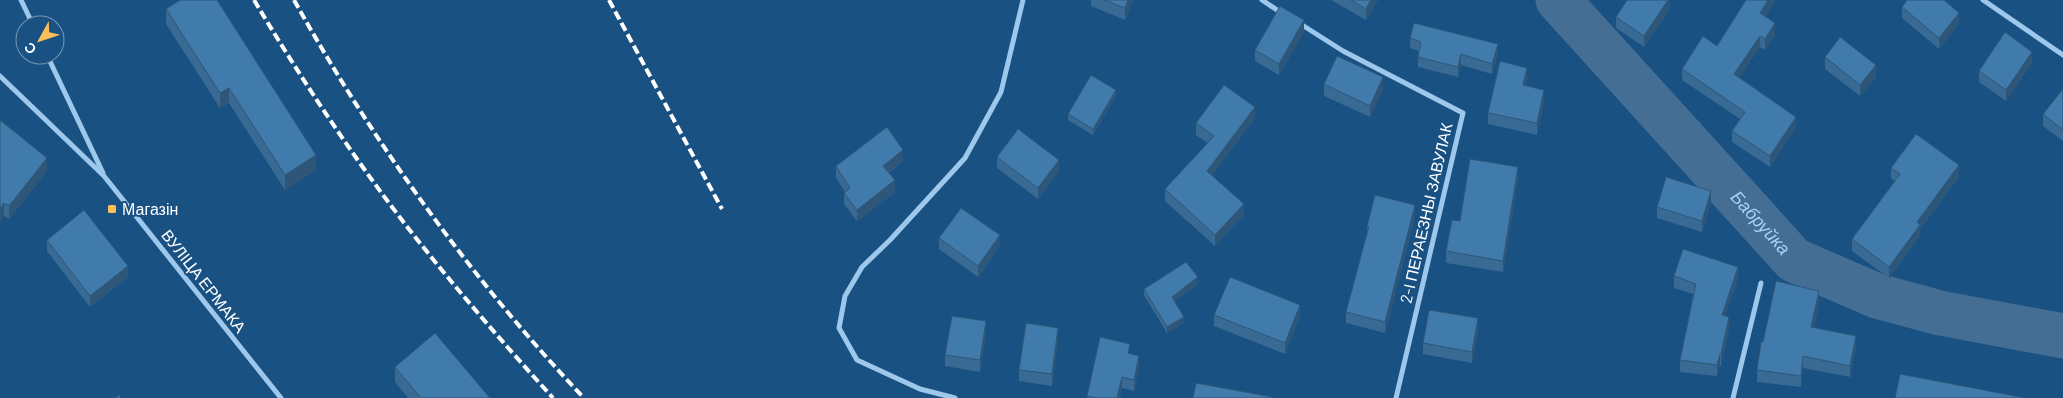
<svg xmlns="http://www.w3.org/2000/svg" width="2063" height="398" viewBox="0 0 2063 398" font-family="Barlow,sans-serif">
	<rect width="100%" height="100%" fill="#195183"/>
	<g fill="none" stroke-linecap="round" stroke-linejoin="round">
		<path stroke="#446e93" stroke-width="45" id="s1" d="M1558 0 1794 260 1877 296 1940 313 2063 336"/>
		<g stroke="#9dc8ec" stroke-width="5">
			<polyline points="21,0 33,25"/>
			<polyline points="1262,0 1283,14"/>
			<polyline points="1983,0 2063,55"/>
			<polyline points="1299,23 1343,51 1463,113 1396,398"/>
			<polyline points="47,55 103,173"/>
			<polyline points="0,76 104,176 281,398"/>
			<polyline points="955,398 920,389 857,360 839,328 845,296 862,267 890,240 965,158 1001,92 1023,0"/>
			<polyline points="1733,398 1761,283"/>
		</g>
		<g stroke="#fff" stroke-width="4" stroke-dasharray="9 4" stroke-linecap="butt">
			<path d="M254 0C302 80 354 159 412 233 457 290 504 344 553 398"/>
			<path d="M294 0C373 142 472 280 584 398"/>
			<polyline points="609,0 722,209"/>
		</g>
	</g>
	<g fill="#386a94">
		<polygon points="1091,0 1133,0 1125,20 1091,6"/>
		<polygon points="1331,0 1378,0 1366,20"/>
		<polygon points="1670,0 1670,9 1644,47 1616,28 1616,17"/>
		<polygon points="1746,0 1775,0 1765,17 1775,35 1765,50 1760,47 1739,78 1796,128 1770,167 1732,142 1732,131 1740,119 1682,80 1682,69 1717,46"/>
		<polygon points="1902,7 1959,24 1939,49 1902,18"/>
		<polygon points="166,9 316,170 285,190 229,103 220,108 166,24"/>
		<polygon points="1304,32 1279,75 1255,61 1255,50"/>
		<polygon points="1410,38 1498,54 1492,74 1461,65 1458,77 1418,67 1418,57 1419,51 1410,48"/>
		<polygon points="1825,57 1876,77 1860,96 1825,69"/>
		<polygon points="2032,63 2006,101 1979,82 1979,71"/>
		<polygon points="1527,80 1526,86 1544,101 1537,135 1488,124 1488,113"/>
		<polygon points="1324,84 1383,89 1370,117 1324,96"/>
		<polygon points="2063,89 2063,141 2043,126 2043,114"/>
		<polygon points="1116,96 1093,135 1068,120 1068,114"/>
		<polygon points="1255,118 1212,175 1244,215 1215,246 1165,201 1165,189 1208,143 1196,135 1196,123"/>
		<polygon points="0,120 47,171 9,219 4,216"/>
		<polygon points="997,157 1059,171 1038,199 997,168"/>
		<polygon points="903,161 889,173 895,192 857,221 844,204 844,193 845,192 836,178 836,166"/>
		<polygon points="1891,168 1959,177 1920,229 1920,236 1889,278 1852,251 1852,239 1895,181 1891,179"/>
		<polygon points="1518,178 1503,272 1446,263 1446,251 1460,221"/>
		<polygon points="1711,202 1702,232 1657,218 1657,207"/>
		<polygon points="1415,216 1385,333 1346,323 1346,312 1367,233 1367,226"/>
		<polygon points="939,238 1000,246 978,277 939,249"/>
		<polygon points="47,240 128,277 90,307 47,251"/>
		<polygon points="1674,276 1738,278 1725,316 1729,328 1721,366 1720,365 1717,376 1680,372 1680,360 1693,294 1674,288"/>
		<polygon points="1198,284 1175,301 1184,323 1167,333 1144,295 1144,289"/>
		<polygon points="1819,303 1814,327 1856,347 1850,377 1803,368 1801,387 1757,382 1757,370 1763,342"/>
		<polygon points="1214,315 1300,316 1285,354 1214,326"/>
		<polygon points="1478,330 1472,363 1423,354 1423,343"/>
		<polygon points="986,333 980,372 945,366 945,355"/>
		<polygon points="1058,339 1052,386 1019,381 1019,370"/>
		<polygon points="395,367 490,398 408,398 395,382"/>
		<polygon points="1139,367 1134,391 1122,388 1120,398 1087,398 1087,396"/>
	</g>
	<g fill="#2e5678">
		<polygon points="1128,0 1133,0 1125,20 1125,8"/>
		<polygon points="1371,0 1378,0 1366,20 1366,9"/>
		<polygon points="1668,0 1670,0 1670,9 1644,47 1644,36"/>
		<polygon points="1768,0 1775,0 1760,25 1760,13"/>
		<polygon points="1959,13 1959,24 1939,49 1939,38"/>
		<polygon points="1304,20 1304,32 1279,75 1279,64"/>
		<polygon points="1775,23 1775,35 1765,50 1765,39"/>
		<polygon points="1760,36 1760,47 1734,86 1734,74"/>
		<polygon points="1498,44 1498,54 1492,74 1492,64"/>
		<polygon points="2032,52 2032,63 2006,101 2006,90"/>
		<polygon points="1461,54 1461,65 1458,77 1458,67"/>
		<polygon points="1876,65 1876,77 1860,96 1860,85"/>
		<polygon points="1527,68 1527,80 1523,96 1523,85"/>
		<polygon points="1383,77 1383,89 1370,117 1370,106"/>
		<polygon points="229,88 229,103 220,108 220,93"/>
		<polygon points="1116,90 1116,96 1093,135 1093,129"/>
		<polygon points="1544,90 1544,101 1537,135 1537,123"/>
		<polygon points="1255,107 1255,118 1207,182 1207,171"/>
		<polygon points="1796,117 1796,128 1770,167 1770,156"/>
		<polygon points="903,150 903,161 883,177 883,166"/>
		<polygon points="316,155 316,170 285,190 285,175"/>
		<polygon points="47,158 47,171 9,219 9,206"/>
		<polygon points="1059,160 1059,171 1038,199 1038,188"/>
		<polygon points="1959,165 1959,177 1920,229 1920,236 1889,278 1889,267 1917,222"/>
		<polygon points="1518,167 1518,178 1503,272 1503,261"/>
		<polygon points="895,180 895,192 857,221 857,210"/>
		<polygon points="1711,191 1711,202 1702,232 1702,221"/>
		<polygon points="4,203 4,216 0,222 0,209"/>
		<polygon points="1244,204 1244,215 1215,246 1215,235"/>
		<polygon points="1415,205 1415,216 1385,333 1385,322"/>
		<polygon points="1000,235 1000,246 978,277 978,266"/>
		<polygon points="128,266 128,277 90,307 90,296"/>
		<polygon points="1738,267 1738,278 1722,326 1722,315"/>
		<polygon points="1198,277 1198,284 1172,303 1172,297"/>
		<polygon points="1819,291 1819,303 1811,338 1811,327"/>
		<polygon points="1300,305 1300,316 1285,354 1285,343"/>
		<polygon points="1184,317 1184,323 1167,333 1167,327"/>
		<polygon points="1729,317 1729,328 1721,366 1721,354"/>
		<polygon points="1478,318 1478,330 1472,363 1472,352"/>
		<polygon points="986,321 986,333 980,372 980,360"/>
		<polygon points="1058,328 1058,339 1052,386 1052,374"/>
		<polygon points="1856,336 1856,347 1850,377 1850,366"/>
		<polygon points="1720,354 1720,365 1717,376 1717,365"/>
		<polygon points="1139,356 1139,367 1134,391 1134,380"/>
		<polygon points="1803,356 1803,368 1801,387 1801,376"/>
		<polygon points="1122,377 1122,388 1120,398 1117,398"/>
	</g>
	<g fill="#417bac" stroke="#2e5678">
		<polygon points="180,0 217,0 316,155 285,175 229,88 220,93 166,9"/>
		<polygon points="1104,0 1128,0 1125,8"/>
		<polygon points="1351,0 1371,0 1366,9"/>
		<polygon points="1627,0 1668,0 1644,36 1616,17"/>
		<polygon points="1746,0 1768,0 1760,13 1775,23 1765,39 1760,36 1734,74 1796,117 1770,156 1732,131 1745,112 1682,69 1703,36 1717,46"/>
		<polygon points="1907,0 1944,0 1959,13 1939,38 1902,7"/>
		<polygon points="1280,6 1304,20 1279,64 1255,50"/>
		<polygon points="1414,23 1498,44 1492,64 1461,54 1458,67 1418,57 1421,42 1410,38"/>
		<polygon points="2005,32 2032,52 2006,90 1979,71"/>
		<polygon points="1840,37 1876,65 1860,85 1825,57"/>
		<polygon points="1337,56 1383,77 1370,106 1324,84"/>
		<polygon points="1500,61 1527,68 1523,85 1544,90 1537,123 1488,113"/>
		<polygon points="1091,75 1116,90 1093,129 1068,114"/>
		<polygon points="1224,85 1255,107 1207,171 1244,204 1215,235 1165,189 1214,136 1196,123"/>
		<polygon points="2063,89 2063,130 2043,114"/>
		<polygon points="0,120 47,158 9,206 4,203 0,209"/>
		<polygon points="887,127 903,150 883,166 895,180 857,210 844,193 850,188 836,166"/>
		<polygon points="1018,129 1059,160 1038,188 997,157"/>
		<polygon points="1916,134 1959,165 1917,222 1920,225 1889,267 1852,239 1900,174 1891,168"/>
		<polygon points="1470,159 1518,167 1503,261 1446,251 1452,220 1460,221"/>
		<polygon points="1666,177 1711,191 1702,221 1657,207"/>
		<polygon points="1375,195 1415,205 1385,322 1346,312 1369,226 1367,226"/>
		<polygon points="961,208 1000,235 978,266 939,238"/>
		<polygon points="84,210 128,266 90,296 47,240"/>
		<polygon points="1683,249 1738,267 1722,315 1729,317 1721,354 1720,354 1717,365 1680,360 1696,284 1674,276"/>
		<polygon points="1186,262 1198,277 1172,297 1184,317 1167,327 1144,289"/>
		<polygon points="1230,277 1300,305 1285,343 1214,315"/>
		<polygon points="1776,281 1819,291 1811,327 1856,336 1850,366 1803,356 1801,376 1757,370 1761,342 1763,342"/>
		<polygon points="1429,310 1478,318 1472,352 1423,343"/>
		<polygon points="952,316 986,321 980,360 945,355"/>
		<polygon points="1026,323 1058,328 1052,374 1019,370"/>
		<polygon points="435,333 490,398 421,398 395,367"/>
		<polygon points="1100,337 1130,344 1128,353 1139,356 1134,380 1122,377 1117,398 1097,398 1087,396"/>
		<polygon points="1900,374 2026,398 1895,398"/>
		<polygon points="1196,383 1272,397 1272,398 1193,398"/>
		<polygon points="119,395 121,398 115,398"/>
	</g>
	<rect fill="#ffbf58" stroke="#195183" stroke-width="2" x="107" y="204" width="10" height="10" rx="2.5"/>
	<g text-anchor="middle" stroke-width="4" stroke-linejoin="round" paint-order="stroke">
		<g font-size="16" fill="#fff" stroke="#195183" text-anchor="start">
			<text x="122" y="215">Магазін</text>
		</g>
		<g font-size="16" fill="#fff" stroke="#195183">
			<text transform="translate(1426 213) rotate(-77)" y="6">2-І ПЕРАЕЗНЫ ЗАВУЛАК</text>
			<text transform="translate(204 281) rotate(52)" y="6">ВУЛІЦА ЕРМАКА</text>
		</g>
		<g font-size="18" font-style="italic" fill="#a9d2f3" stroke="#195183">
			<text dy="6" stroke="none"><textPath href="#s1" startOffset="301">Бабруйка</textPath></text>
		</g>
	</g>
	<g transform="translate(40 40) rotate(230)"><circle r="24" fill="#195183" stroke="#7597b5"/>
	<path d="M0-4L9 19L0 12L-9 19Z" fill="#ffbf58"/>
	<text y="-8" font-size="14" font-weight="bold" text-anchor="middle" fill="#ffffff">С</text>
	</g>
</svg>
